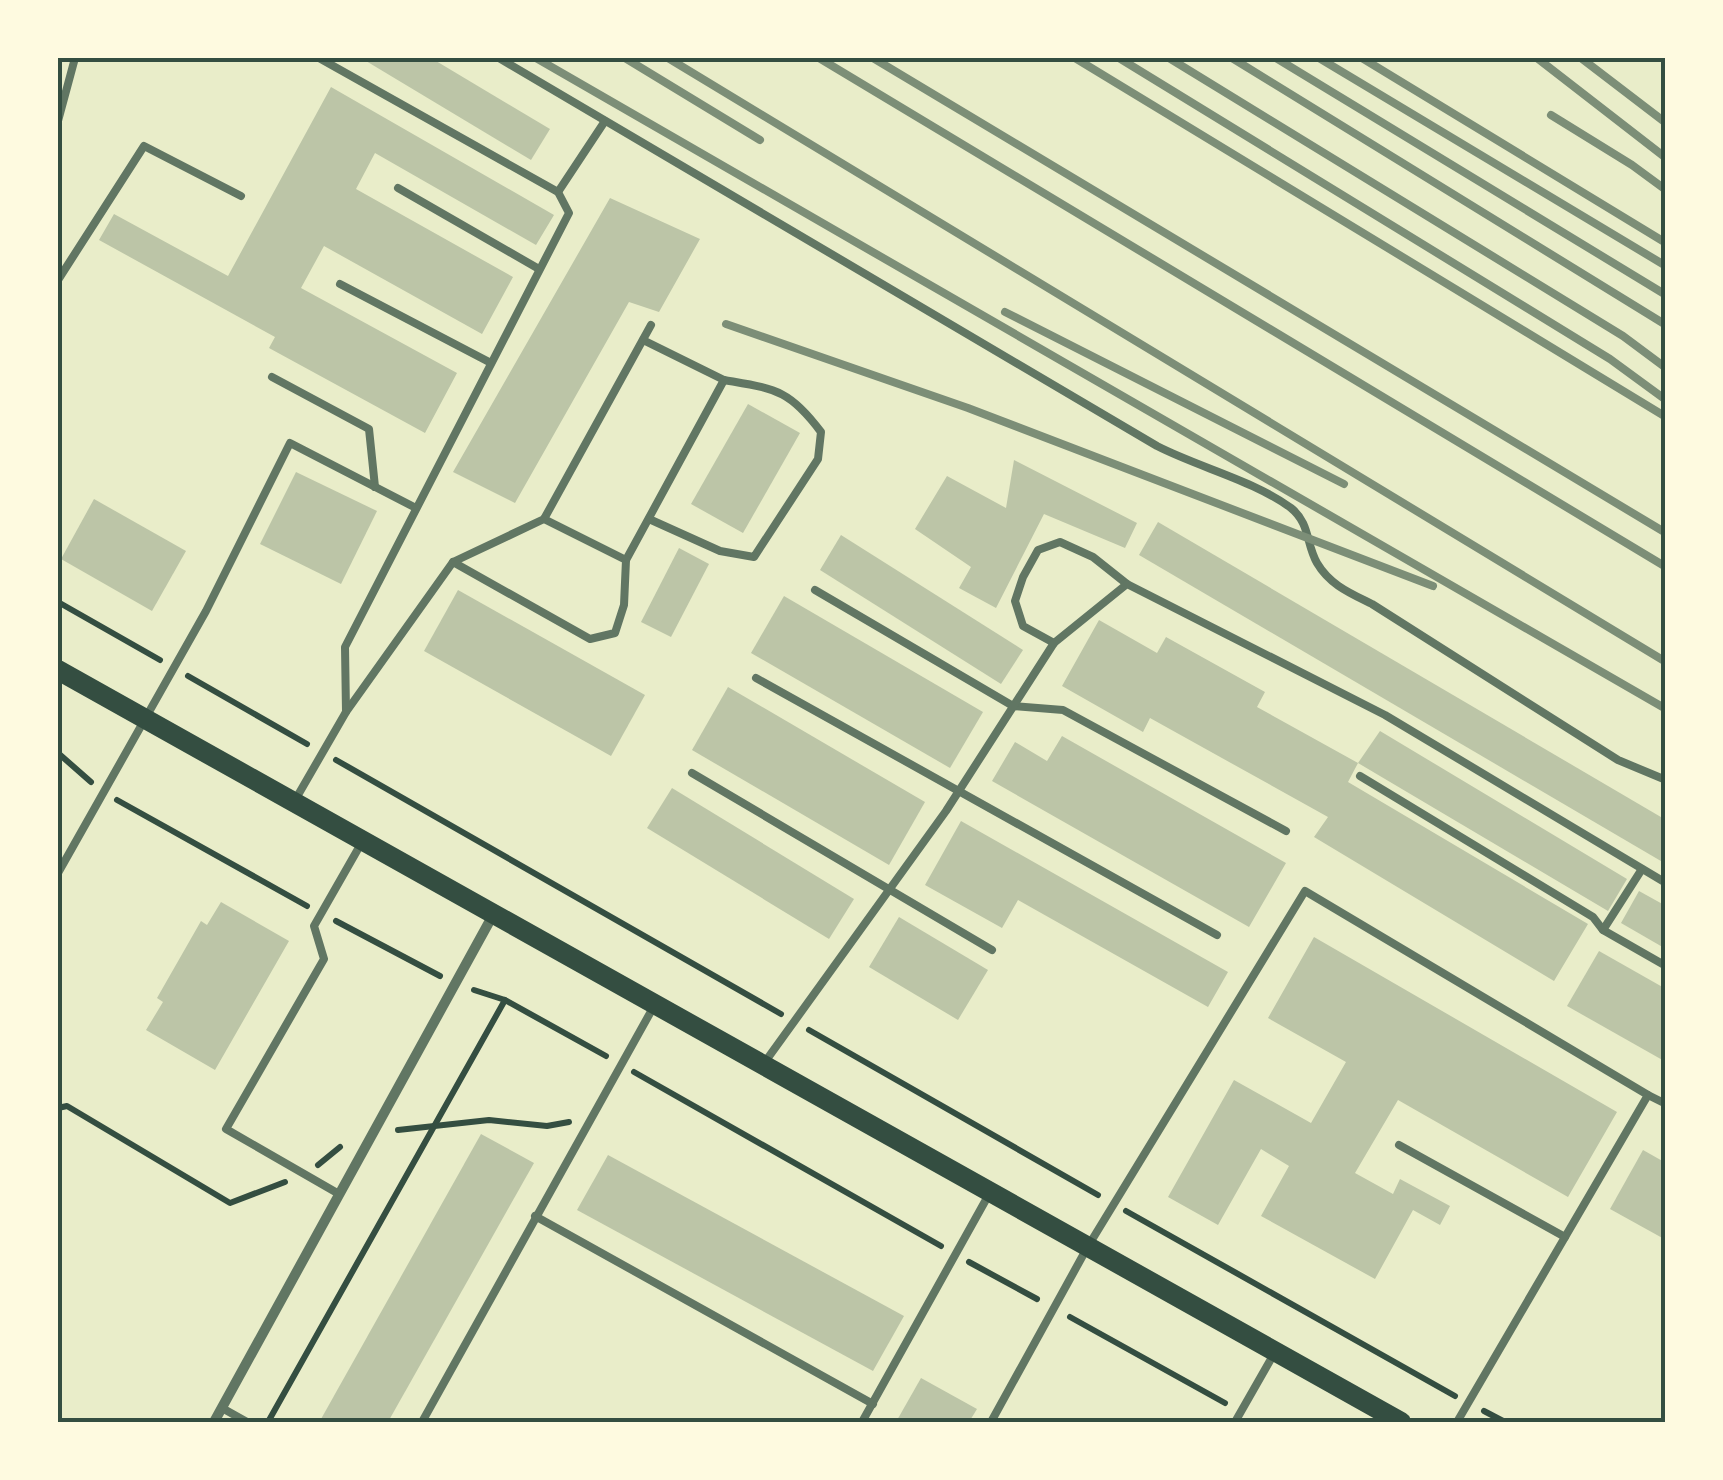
<svg xmlns="http://www.w3.org/2000/svg" width="1723" height="1480" viewBox="0 0 1723 1480" font-family="'PT Sans',sans-serif">
	<rect width="100%" height="100%" fill="#e9edc9"/>
	<g fill="#bcc5a7">
		<polygon points="361,58 431,58 550,129 531,160"/>
		<polygon points="331,87 554,215 536,245 375,153 356,189 513,277 482,334 324,246 301,288 457,373 425,433 269,348 275,337 99,240 114,214 228,276"/>
		<polygon points="610,198 700,239 659,312 629,302 515,503 453,472"/>
		<polygon points="748,404 800,433 743,533 691,504"/>
		<polygon points="1014,460 1137,523 1125,548 1044,514 996,608 959,588 971,567 915,529 947,476 1006,508"/>
		<polygon points="296,472 377,511 341,584 260,544"/>
		<polygon points="94,499 186,551 152,611 61,559"/>
		<polygon points="1158,522 1666,820 1666,864 1139,555"/>
		<polygon points="841,535 1023,650 1001,684 820,570"/>
		<polygon points="679,548 709,564 671,637 641,622"/>
		<polygon points="458,590 645,695 611,756 424,651"/>
		<polygon points="784,596 983,712 950,768 751,653"/>
		<polygon points="1099,620 1157,653 1166,637 1265,692 1257,707 1358,763 1380,731 1627,879 1608,911 1358,763 1348,782 1588,924 1554,981 1314,837 1328,817 1150,718 1143,732 1062,686"/>
		<polygon points="728,687 925,802 889,865 692,750"/>
		<polygon points="1062,736 1286,863 1249,927 992,781 1015,742 1047,761"/>
		<polygon points="672,788 854,899 829,939 647,828"/>
		<polygon points="961,821 1228,972 1208,1007 1018,900 1002,928 925,885"/>
		<polygon points="1639,891 1666,906 1666,949 1621,923"/>
		<polygon points="221,902 289,941 215,1070 146,1030 163,1002 157,998 201,921 207,925"/>
		<polygon points="899,917 988,970 958,1020 869,967"/>
		<polygon points="1314,937 1617,1112 1568,1197 1398,1100 1355,1173 1393,1194 1400,1179 1450,1206 1440,1225 1413,1210 1375,1279 1261,1216 1289,1166 1261,1149 1218,1225 1168,1197 1234,1080 1311,1123 1346,1062 1268,1018"/>
		<polygon points="1599,951 1666,989 1666,1062 1567,1006"/>
		<polygon points="481,1134 534,1163 388,1422 328,1422 321,1419"/>
		<polygon points="1643,1150 1666,1163 1666,1240 1610,1209"/>
		<polygon points="608,1155 904,1316 873,1371 577,1210"/>
		<polygon points="921,1378 977,1409 969,1422 896,1422"/>
	</g>
	<g fill="none" stroke-linecap="round" stroke-linejoin="round">
		<g stroke="#344e41" stroke-width="6">
			<polyline points="58,602 160,660"/>
			<polyline points="188,676 307,744"/>
			<polyline points="58,753 91,782"/>
			<polyline points="336,760 781,1014"/>
			<polyline points="117,800 307,906"/>
			<polyline points="336,921 440,976"/>
			<polyline points="474,990 505,1000 606,1056"/>
			<polyline points="809,1030 1098,1195"/>
			<polyline points="634,1072 941,1246"/>
			<polyline points="58,1108 67,1106 230,1203 285,1182"/>
			<polyline points="398,1130 489,1120 547,1126 569,1122"/>
			<polyline points="318,1165 340,1147"/>
			<polyline points="1126,1211 1455,1396"/>
			<polyline points="969,1262 1037,1299"/>
			<polyline points="1070,1317 1225,1403"/>
			<polyline points="1484,1411 1505,1422"/>
			<polyline points="268,1422 505,1000"/>
		</g>
		<g stroke="#617663" stroke-width="8">
			<path d="M499 58 1157 446C1200 468 1253 480 1291 508 1310 523 1306 544 1317 563 1330 585 1350 593 1372 604L1618 760 1666 780"/>
			<polyline points="58,121 75,58"/>
			<polyline points="398,188 539,269"/>
			<polyline points="558,192 605,121"/>
			<polyline points="58,280 144,146 241,196"/>
			<polyline points="340,284 491,363"/>
			<polyline points="272,377 369,429 375,487"/>
			<path d="M649 519 720 551 754 557 818 459 821 432C789 389 775 389 724 380"/>
			<polyline points="626,560 724,380 643,340"/>
			<polyline points="453,562 590,639 615,633 624,605 626,560 544,519"/>
			<polyline points="815,590 1013,706 1063,710 1286,831"/>
			<polyline points="1054,643 1023,626 1015,601 1023,577 1038,550 1060,542 1093,557 1127,584"/>
			<polyline points="756,678 1217,935"/>
			<polyline points="346,712 453,562 544,519 651,325"/>
			<polyline points="692,773 992,950"/>
			<polyline points="1360,776 1593,917 1603,930 1666,966"/>
			<polyline points="294,802 346,712 345,647 569,213 558,192 319,58"/>
			<polyline points="58,873 206,611 290,443 416,508"/>
			<polyline points="1603,930 1642,869"/>
			<polyline points="765,1062 946,811 1054,643 1127,584 1385,715 1666,883"/>
			<polyline points="1648,1095 1666,1104"/>
			<polyline points="1399,1145 1565,1237"/>
			<polyline points="339,1194 226,1129 324,959 314,926 362,842"/>
			<polyline points="535,1216 873,1404"/>
			<polyline points="222,1408 247,1422"/>
			<polyline points="422,1422 654,1006"/>
			<polyline points="862,1422 988,1196"/>
			<polyline points="991,1422 1087,1248 1305,891 1648,1095 1457,1422"/>
			<polyline points="1235,1422 1275,1352"/>
		</g>
		<polyline stroke="#617663" stroke-width="10" points="214,1422 493,915"/>
		<polyline stroke="#344e41" stroke-width="20" points="58,670 1401,1422"/>
		<g stroke="#7c8e77" stroke-width="8">
			<polyline points="536,58 1666,709"/>
			<polyline points="625,58 760,140"/>
			<polyline points="668,58 1666,662"/>
			<polyline points="819,58 1666,567"/>
			<polyline points="873,58 1666,533"/>
			<polyline points="1075,58 1666,417"/>
			<polyline points="1119,58 1610,359 1666,400"/>
			<polyline points="1169,58 1623,336 1666,368"/>
			<polyline points="1232,58 1666,325"/>
			<polyline points="1276,58 1666,295"/>
			<polyline points="1319,58 1666,266"/>
			<polyline points="1362,58 1666,243"/>
			<polyline points="1537,58 1666,158"/>
			<polyline points="1581,58 1666,123"/>
			<polyline points="1551,115 1632,165 1666,190"/>
			<polyline points="1005,312 1344,484"/>
			<polyline points="726,324 968,408 1433,586"/>
		</g>
	</g>
	<rect width="1723" height="1480" fill="none" stroke="#fefae0" stroke-width="120"/>
	<rect x="60" y="60" width="1603" height="1360" fill="none" stroke="#344e41" stroke-width="4"/>
</svg>
